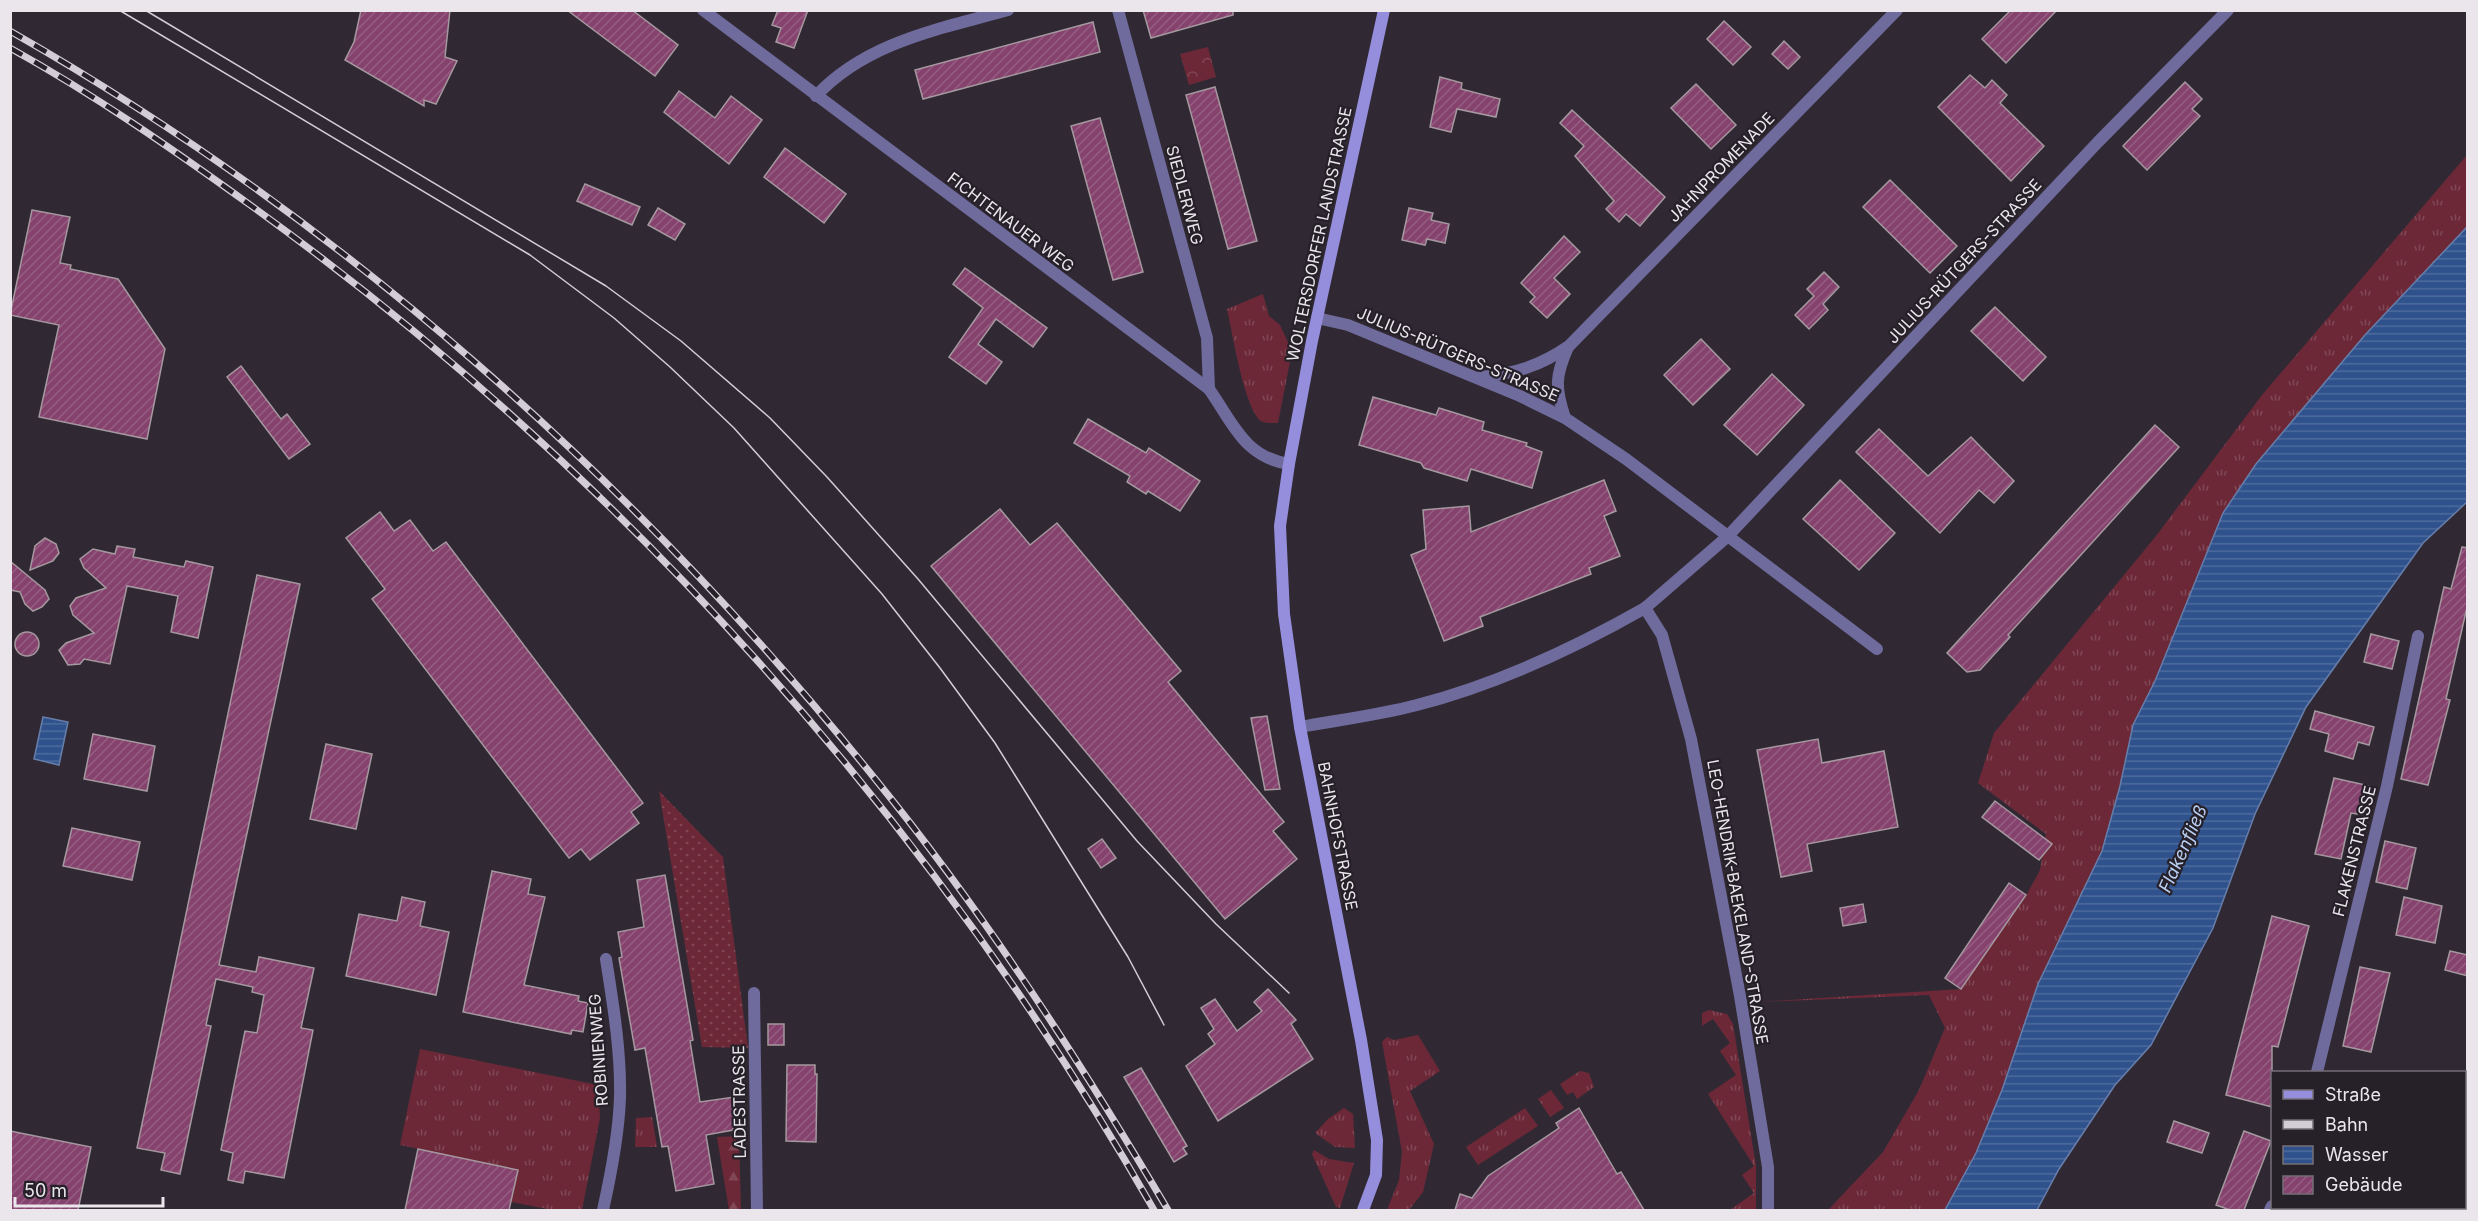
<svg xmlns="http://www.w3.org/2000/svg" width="2478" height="1221" viewBox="0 0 2478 1221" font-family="Inter,sans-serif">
	<defs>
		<pattern id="grass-tufts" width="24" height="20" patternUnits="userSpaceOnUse" patternTransform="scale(1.5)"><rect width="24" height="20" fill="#6c2837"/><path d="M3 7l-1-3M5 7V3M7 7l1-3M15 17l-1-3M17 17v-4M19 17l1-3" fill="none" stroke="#814754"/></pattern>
		<pattern id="forest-firs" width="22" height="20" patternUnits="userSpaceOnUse" patternTransform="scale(1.5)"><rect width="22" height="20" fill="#6c2837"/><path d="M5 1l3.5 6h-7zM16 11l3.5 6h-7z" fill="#814754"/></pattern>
		<pattern id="park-crowns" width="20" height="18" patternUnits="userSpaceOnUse" patternTransform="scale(1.5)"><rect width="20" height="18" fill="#6c2837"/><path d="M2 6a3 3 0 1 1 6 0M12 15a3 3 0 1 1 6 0" fill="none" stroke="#814754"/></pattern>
		<pattern id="garden-dots" width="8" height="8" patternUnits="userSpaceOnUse" patternTransform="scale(1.5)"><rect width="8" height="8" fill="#6c2837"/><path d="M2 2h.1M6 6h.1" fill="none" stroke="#814754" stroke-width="1.8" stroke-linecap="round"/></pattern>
		<pattern id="water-rules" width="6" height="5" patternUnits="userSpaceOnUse" patternTransform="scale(1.5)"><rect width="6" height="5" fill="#2f528d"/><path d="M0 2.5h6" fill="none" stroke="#4d6b9d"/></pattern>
		<pattern id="building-hatch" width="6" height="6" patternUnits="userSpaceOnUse" patternTransform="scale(1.5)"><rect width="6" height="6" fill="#84426d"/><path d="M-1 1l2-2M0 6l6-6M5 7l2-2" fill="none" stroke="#965d82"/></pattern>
	</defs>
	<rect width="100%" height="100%" fill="#302933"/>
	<g fill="url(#grass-tufts)">
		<polygon points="2467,155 2467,227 2365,335 2256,464 2223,513 2155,681 2133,725 2120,786 2102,851 2038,984 2002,1090 1976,1153 1945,1210 1828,1210 1883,1152 1919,1090 1945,1028 1929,995 1757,1002 1961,989 2027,894 2040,870 2046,834 1978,783 1994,733 2156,536 2262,395"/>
		<path d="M1263 294 1269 316 1280 325 1292 351 1278 423C1270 423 1261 424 1257 417 1242 395 1233 336 1227 309Z"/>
		<polygon points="1709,1010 1727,1014 1733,1024 1756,1166 1756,1210 1730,1210 1754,1193 1742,1175 1754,1166 1708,1094 1736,1075 1720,1051 1730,1043 1713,1019 1702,1026 1702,1013"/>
		<polygon points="1418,1035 1440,1071 1410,1091 1434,1144 1423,1192 1409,1210 1387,1210 1399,1180 1402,1152 1382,1042 1387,1037 1394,1040"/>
		<polygon points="420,1049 598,1085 600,1118 582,1210 553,1210 511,1202 518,1170 400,1145"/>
		<polygon points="1580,1071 1589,1073 1594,1087 1577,1099 1573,1092 1567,1095 1560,1084"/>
		<polygon points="1551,1090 1564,1108 1550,1117 1538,1099"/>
		<polygon points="1344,1108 1353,1114 1355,1148 1335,1147 1315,1133 1328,1119"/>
		<polygon points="1525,1108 1538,1126 1478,1165 1466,1147"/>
		<polygon points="652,1117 657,1147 635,1147 636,1118"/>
		<polygon points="1314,1150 1329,1159 1354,1163 1340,1208 1336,1207 1312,1154"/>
	</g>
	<polygon fill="url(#forest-firs)" points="739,1136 741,1210 729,1210 717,1137"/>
	<polygon fill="url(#park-crowns)" points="1208,47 1216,77 1189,85 1180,54"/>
	<polygon fill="url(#garden-dots)" points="659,791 723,857 748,1048 702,1047"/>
	<g fill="url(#water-rules)" stroke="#677eaa" stroke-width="1.5">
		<polygon points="2467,227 2467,502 2423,543 2306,707 2255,814 2213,928 2151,1045 2115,1085 2059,1169 2037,1210 1945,1210 1976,1153 2002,1090 2038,984 2102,851 2120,786 2133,725 2155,681 2223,513 2256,464 2365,335"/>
		<polygon points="43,717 68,722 59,765 34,759"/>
	</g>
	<g fill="url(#building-hatch)" stroke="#a5989f" stroke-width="1.5">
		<polygon points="361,10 450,10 445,57 457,61 436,104 424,100 424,106 345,60 354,42"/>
		<polygon points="567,10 632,10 678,45 655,76"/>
		<polygon points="778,10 808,10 794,48 776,42 781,28 772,25"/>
		<polygon points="1143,10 1233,10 1233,15 1151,38"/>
		<polygon points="2011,10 2057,10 2006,63 1982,39"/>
		<polygon points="1724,21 1751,47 1733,65 1707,39"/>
		<polygon points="1093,22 1100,52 923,99 915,70"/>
		<polygon points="1784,41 1800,57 1788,69 1772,54"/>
		<polygon points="1970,75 1985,88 1992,80 2007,95 2000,103 2044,146 2011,181 1938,107"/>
		<polygon points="1440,77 1462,83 1461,89 1500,99 1496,117 1457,109 1451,132 1430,127"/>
		<polygon points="2185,82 2202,99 2192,109 2200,116 2147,170 2123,146"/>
		<polygon points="1696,84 1736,125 1711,149 1671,108"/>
		<polygon points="1215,87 1257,241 1228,249 1186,95"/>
		<polygon points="679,91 715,118 731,96 762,120 729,164 664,112"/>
		<polygon points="1572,110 1665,197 1640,226 1626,214 1619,222 1606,209 1614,201 1575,156 1584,146 1560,123"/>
		<polygon points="1100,118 1143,272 1113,280 1071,126"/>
		<polygon points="785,148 846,194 824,223 764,177"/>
		<polygon points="1890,180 1957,246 1930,273 1863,207"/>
		<polygon points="585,184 640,207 632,225 577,201"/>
		<polygon points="658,208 685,224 675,240 648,225"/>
		<polygon points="1409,208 1433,213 1431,220 1449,224 1445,243 1427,239 1425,245 1402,240"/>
		<polygon points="32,210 70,217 60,263 71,265 70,269 118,279 165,349 147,439 39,417 59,325 10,315"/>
		<polygon points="1564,236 1580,252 1554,278 1570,294 1547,318 1530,302 1535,297 1521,283"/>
		<polygon points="965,268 1047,328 1033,347 996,319 978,344 1002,362 986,384 949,357 983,308 953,284"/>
		<polygon points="1824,272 1839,287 1823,304 1828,310 1809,329 1795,315 1814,296 1807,289"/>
		<polygon points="1995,307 2046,357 2023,381 1971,331"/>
		<polygon points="1701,339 1730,369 1693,405 1664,375"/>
		<polygon points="241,366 281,419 287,414 310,444 289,459 227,377"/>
		<polygon points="1772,374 1804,405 1757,455 1724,425"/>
		<polygon points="1373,397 1436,415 1439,408 1484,422 1482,430 1527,443 1526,446 1542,452 1532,488 1471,469 1467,481 1424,468 1421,463 1359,445"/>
		<polygon points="1088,419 1146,453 1149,448 1200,481 1180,511 1148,491 1146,494 1127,482 1130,476 1074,443"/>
		<polygon points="2155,425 2179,447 2008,635 2010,637 1980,670 1967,672 1947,653"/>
		<polygon points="1879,429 1928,476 1971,437 2014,481 1994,503 1979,490 1940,533 1856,452"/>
		<polygon points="1604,480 1616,511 1604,516 1620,556 1589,568 1591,574 1480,617 1483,626 1444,641 1411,555 1426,549 1423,510 1469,506 1471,532"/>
		<polygon points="1840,480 1895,533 1859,570 1803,519"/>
		<polygon points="1000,509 1030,545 1057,523 1181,671 1168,682 1284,822 1273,831 1297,859 1225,919 931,566"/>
		<polygon points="380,512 394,531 410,520 433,551 446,542 643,803 631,812 639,823 590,860 581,849 569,858 372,599 385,589 346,538"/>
		<polygon points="45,538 56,544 59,553 53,561 30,570 35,546"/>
		<polygon points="117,546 135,549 133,557 184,567 186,561 213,567 198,638 171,632 178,596 127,586 110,664 84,659 80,664 68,665 59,650 66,643 94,633 73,615 70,606 76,598 106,588 84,568 80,559 93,549 115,554"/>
		<polygon points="2462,547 2468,548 2468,603 2446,699 2450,700 2428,785 2401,779 2444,587 2451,589"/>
		<polygon points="10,561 45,590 49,599 42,607 33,611 25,604 20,592 10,590"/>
		<polygon points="257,575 300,584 219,965 256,972 259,957 314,968 301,1028 313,1030 284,1178 245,1171 243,1183 228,1180 233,1153 221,1150 245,1031 257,1033 264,995 252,992 253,987 216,979 206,1025 211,1026 180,1174 161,1170 165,1153 137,1148"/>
		<circle cx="27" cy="644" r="12"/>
		<polygon points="2371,634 2399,641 2392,669 2364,662"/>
		<polygon points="2315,711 2374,727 2369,745 2358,742 2353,759 2325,751 2329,734 2310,729"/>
		<polygon points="1267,716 1280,789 1265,790 1251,718"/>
		<polygon points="93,734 155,746 147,791 84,779"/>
		<polygon points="1818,739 1822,763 1884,751 1898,827 1807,844 1812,871 1781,877 1757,750"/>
		<polygon points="326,744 372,754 356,829 310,819"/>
		<polygon points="2334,778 2370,786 2363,815 2351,813 2341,859 2315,854"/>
		<polygon points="1995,801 2052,844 2039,860 1982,817"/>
		<polygon points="72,828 140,842 132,880 63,866"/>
		<polygon points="1102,839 1116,858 1101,868 1088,849"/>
		<polygon points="2385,841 2416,848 2407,889 2376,882"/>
		<polygon points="492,871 531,879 528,894 545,897 524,985 579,996 578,1001 588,1003 583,1032 572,1030 571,1034 463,1012"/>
		<polygon points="665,875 693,1040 690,1041 700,1102 734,1097 733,1130 706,1135 714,1184 676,1191 668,1146 662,1147 645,1048 635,1050 619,958 622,957 618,932 644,927 637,880"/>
		<polygon points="2009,883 2026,895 1961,989 1945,978"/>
		<polygon points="402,897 425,902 420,926 449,932 436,995 346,976 359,914 397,921"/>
		<polygon points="2404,897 2442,906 2435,943 2396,935"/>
		<polygon points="1863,904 1866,922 1843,926 1840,908"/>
		<polygon points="2272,916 2309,926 2278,1047 2272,1046 2272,1107 2226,1095"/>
		<polygon points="2450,951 2468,955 2468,976 2445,970"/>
		<polygon points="2360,967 2390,973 2371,1052 2343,1046"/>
		<polygon points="1268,989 1296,1020 1291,1024 1313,1059 1218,1121 1186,1066 1215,1044 1208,1034 1214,1029 1201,1008 1215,999 1237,1031 1262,1011 1254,1002"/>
		<rect x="768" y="1024" width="16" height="21"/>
		<polygon points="787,1065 815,1065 815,1074 817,1074 816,1142 786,1141"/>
		<polygon points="1141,1068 1187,1146 1183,1148 1187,1154 1174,1162 1124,1077"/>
		<polygon points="1579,1108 1617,1174 1621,1172 1644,1210 1455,1210 1460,1194 1472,1198 1488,1176 1559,1128 1556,1123"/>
		<polygon points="2174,1121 2209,1133 2202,1153 2167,1142"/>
		<polygon points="10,1131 91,1147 78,1210 10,1210"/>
		<polygon points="2244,1131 2271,1141 2244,1210 2230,1210 2216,1205"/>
		<polygon points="418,1149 518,1170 509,1210 405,1210"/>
	</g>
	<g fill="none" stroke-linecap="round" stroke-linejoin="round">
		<g stroke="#6f6b9c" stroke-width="12">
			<path d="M703 10 1209 389C1233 423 1244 457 1289 464"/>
			<polyline points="1118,10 1207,338 1209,389"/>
			<path d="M816 96C866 42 940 29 1008 10"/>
			<polyline points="1317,318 1348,325 1520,396 1565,418 1626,459 1877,649"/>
			<path d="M1480 377C1514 374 1540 366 1569 346L1897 10"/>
			<path d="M1565 418C1555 388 1555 376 1568 347"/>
			<polyline points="1645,608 1727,537 2098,142 2228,10"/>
			<polyline points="754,993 757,1210"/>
			<polyline points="2317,1072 2387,786 2418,636"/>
			<path d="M603 1210C611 1174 619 1134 620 1097 621 1051 613 1004 606 959"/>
			<polyline points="2270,1210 2272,1206"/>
		</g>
		<path stroke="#6f6b9c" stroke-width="12" d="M1300 727C1339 720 1379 715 1417 705 1498 684 1573 649 1645 608L1662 635 1691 739 1740 996 1768 1167V1210"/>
		<polyline stroke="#958edc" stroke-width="12" points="1363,1210 1376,1175 1377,1140 1361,1040 1300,727 1284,614 1280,526 1289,464 1312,341 1384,10"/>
		<g stroke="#d3ced5" stroke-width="1.5">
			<polyline points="119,10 530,255 614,318 670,367 734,428 882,594 940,668 995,743 1128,957 1164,1025"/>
			<polyline points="145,10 606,286 681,341 770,418 827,477 918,579 1137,841 1216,924 1289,993"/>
		</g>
		<g stroke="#d3ced5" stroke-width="7">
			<g id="rail">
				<path d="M10 31C344 221 636 482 876 780 985 914 1080 1061 1168 1210"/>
				<path d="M10 48C95 95 174 150 253 207 620 472 929 816 1154 1210"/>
			</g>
		</g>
		<use href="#rail" stroke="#262029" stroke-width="4.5" stroke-dasharray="14" stroke-linecap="butt"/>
	</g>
	<g text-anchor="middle" stroke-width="4.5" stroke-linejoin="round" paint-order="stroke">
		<g font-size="16" fill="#eae6ec" stroke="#262029">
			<text transform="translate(1721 167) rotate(-46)" y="6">JAHNPROMENADE</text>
			<text transform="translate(1185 195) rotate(75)" y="6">SIEDLERWEG</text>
			<text transform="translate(1011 222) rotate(37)" y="6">FICHTENAUER WEG</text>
			<text transform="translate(1319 234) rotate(-78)" y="6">WOLTERSDORFER LANDSTRASSE</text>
			<text transform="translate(1964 261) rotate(-47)" y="6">JULIUS-RÜTGERS-STRASSE</text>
			<text transform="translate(1458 354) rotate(23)" y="6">JULIUS-RÜTGERS-STRASSE</text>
			<text transform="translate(1338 836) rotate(79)" y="6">BAHNHOFSTRASSE</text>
			<text transform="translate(2354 851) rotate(-76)" y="6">FLAKENSTRASSE</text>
			<text transform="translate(1738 902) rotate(80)" y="6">LEO-HENDRIK-BAEKELAND-STRASSE</text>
			<text transform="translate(598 1050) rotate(-94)" y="6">ROBINIENWEG</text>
			<text transform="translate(739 1102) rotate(-91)" y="6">LADESTRASSE</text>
		</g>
		<g font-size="18" font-style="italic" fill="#b9cff2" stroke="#262029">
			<text transform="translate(2183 849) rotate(-66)" y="6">Flakenfließ</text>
		</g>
	</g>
	<rect width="2478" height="1221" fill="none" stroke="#eae6ec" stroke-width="24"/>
	<rect x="2271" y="1071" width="195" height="138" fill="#262029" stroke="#746f77" stroke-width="1.5"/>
	<rect x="2283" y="1090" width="30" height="9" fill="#958edc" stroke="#746f77" stroke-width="1.5"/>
	<text x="2325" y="1101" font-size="18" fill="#eae6ec">Straße</text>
	<rect x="2283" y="1120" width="30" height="9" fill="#d3ced5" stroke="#746f77" stroke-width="1.5"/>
	<text x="2325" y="1131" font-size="18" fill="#eae6ec">Bahn</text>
	<rect x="2283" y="1146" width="30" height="18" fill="url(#water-rules)" stroke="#746f77" stroke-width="1.5"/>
	<text x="2325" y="1161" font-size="18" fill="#eae6ec">Wasser</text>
	<rect x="2283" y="1176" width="30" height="18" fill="url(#building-hatch)" stroke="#746f77" stroke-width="1.5"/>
	<text x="2325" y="1191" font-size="18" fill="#eae6ec">Gebäude</text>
	<path d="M15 1197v9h148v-9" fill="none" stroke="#eae6ec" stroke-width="3"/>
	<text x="24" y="1197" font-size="18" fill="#eae6ec" stroke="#262029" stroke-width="4.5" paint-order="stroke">50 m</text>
</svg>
